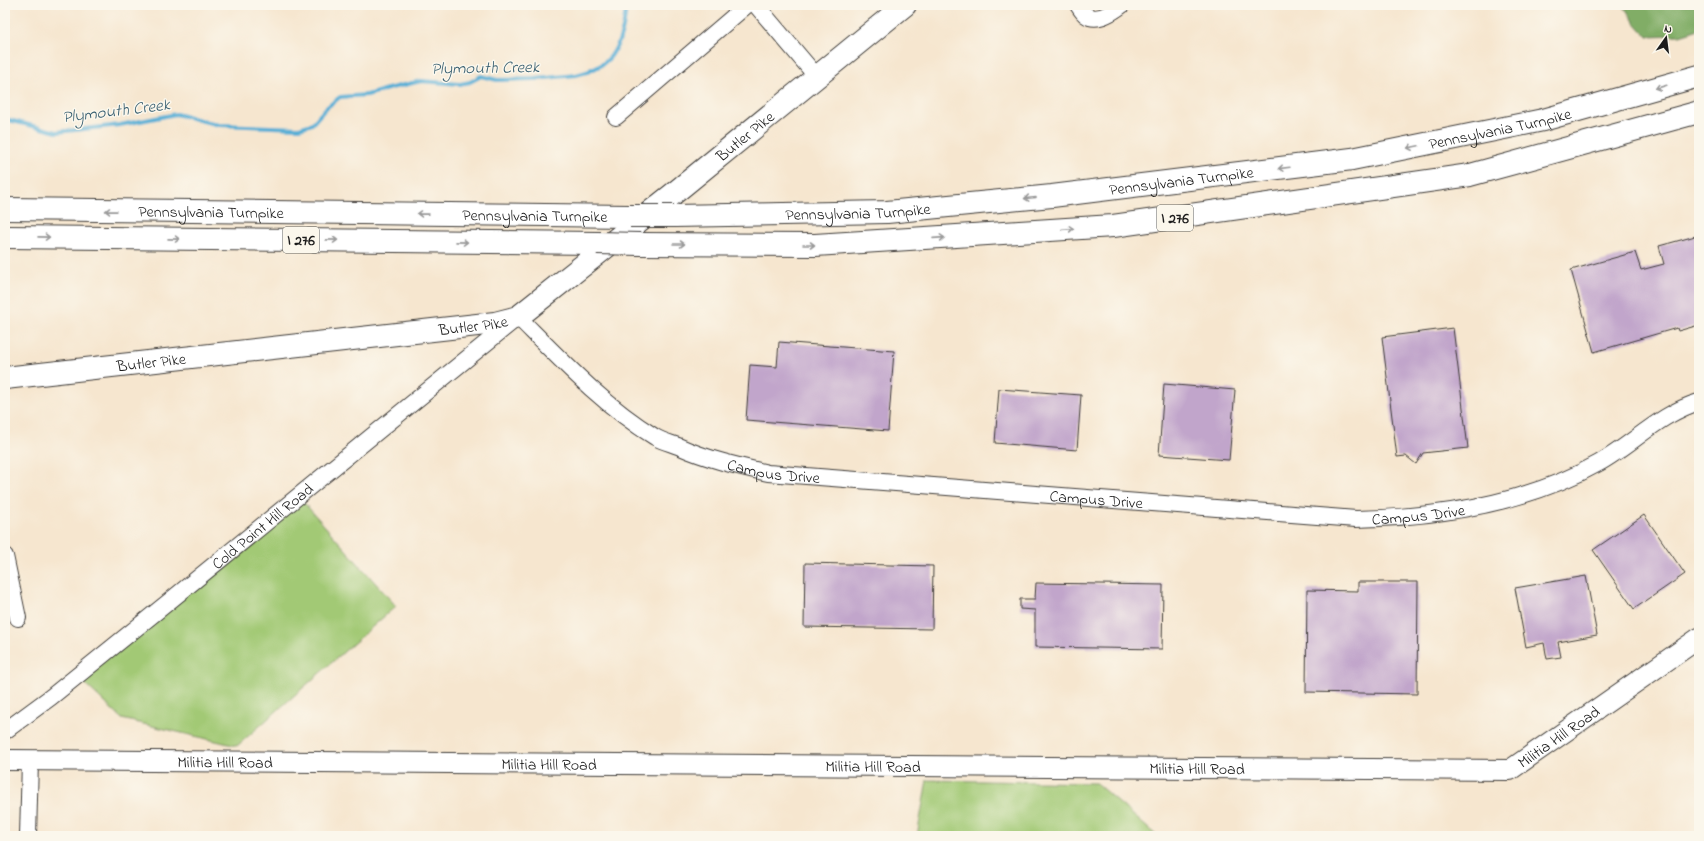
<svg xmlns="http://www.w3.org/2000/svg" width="1704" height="841" viewBox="0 0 1704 841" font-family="'Indie Flower',sans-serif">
	<rect width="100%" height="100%" fill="#fbf7ec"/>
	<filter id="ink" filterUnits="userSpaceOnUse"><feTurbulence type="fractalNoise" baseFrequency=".025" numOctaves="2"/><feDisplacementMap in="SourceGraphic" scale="8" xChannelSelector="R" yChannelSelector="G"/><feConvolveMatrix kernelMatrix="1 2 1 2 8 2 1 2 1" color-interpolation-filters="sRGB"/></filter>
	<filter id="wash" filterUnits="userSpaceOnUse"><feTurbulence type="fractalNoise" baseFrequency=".012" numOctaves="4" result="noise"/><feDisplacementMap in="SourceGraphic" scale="16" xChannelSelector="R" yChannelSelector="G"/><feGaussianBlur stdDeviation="0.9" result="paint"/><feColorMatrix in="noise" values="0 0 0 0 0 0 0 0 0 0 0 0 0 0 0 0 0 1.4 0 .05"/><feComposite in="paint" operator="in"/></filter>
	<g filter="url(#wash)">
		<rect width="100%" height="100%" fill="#f6e6cf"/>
		<g fill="#a2c974" stroke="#5f7248">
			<polygon points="298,496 396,606 237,746 122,719 77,676"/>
			<polygon points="927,780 1096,783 1157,836 917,836"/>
		</g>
		<polygon fill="#81ad66" stroke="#4e6441" points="1623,5 1699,5 1699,29 1680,35 1647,36 1635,23"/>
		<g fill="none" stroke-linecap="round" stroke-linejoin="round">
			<path stroke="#59afd6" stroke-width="4" d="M5 119 57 132 120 125 176 114 219 125 299 128 312 124 326 108 340 97 367 95 391 88 421 81 460 84 470 82 481 76 497 80 536 79 576 75 590 71 591 69H594C600 66 607 61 611 56 621 42 625 22 626 5"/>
		</g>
		<g id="blocks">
			<g fill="#c1a5cb">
				<polygon points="1699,235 1699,325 1678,331 1677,328 1594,352 1571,270 1635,252 1641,270 1664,264 1659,246"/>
				<polygon points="1453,328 1468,448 1423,453 1416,464 1406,456 1397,457 1382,337"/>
				<polygon points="779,342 894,351 888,431 746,420 750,365 777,367"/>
				<polygon points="1164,384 1235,390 1229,460 1159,455"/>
				<polygon points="999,389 1081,395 1077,450 995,443"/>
				<polygon points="1644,515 1685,574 1634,609 1593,550"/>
				<polygon points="805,563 933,566 932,629 804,627"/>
				<polygon points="1586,576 1597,635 1558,642 1561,657 1547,659 1544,643 1526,647 1515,588"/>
				<polygon points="1358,582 1418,582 1417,694 1306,692 1307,590 1358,591"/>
				<polygon points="1036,583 1163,585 1162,649 1035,647 1035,610 1020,609 1020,599 1035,599"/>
			</g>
		</g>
	</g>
	<g filter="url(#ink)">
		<use href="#blocks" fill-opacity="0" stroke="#3d3a37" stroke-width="1"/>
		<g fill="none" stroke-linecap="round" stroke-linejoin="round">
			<g stroke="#3d3a37" stroke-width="18">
				<g id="minor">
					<polyline points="756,5 817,77"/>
					<path d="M1078 5C1080 8 1083 13 1086 15 1097 23 1113 12 1122 5"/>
					<polyline points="616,117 747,5"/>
					<polyline points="5,556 18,618"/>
					<path id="s1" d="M5 731 51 697 166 604 518 317C561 360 603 405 655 437 662 441 670 443 678 446 707 459 737 466 768 473L1356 519C1439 517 1526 504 1599 463 1633 444 1661 413 1699 402"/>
					<polyline points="28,836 30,761"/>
				</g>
			</g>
			<g stroke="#3d3a37" stroke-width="22">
				<g id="tertiary">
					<path id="s2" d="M5 760 1510 770 1699 638"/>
				</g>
			</g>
			<g stroke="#3d3a37" stroke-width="24">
				<g id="primary">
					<path id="s3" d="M5 378 477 325 495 323 518 317 678 190 905 5"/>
				</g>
			</g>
			<g stroke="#3d3a37" stroke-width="24">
				<g id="motorway">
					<path id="s4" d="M5 209 630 216"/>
					<path id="s5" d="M674 216 887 212 1052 196 1352 159 1543 120 1699 76"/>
					<polyline points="5,237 597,243"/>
					<polyline points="640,244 815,245 1113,226 1470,175 1699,112"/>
				</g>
			</g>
			<use href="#minor" stroke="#fff" stroke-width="16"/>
			<use href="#tertiary" stroke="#fff" stroke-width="20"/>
			<use href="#primary" stroke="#fff" stroke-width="22"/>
			<use href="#motorway" stroke="#fff" stroke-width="22"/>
			<g stroke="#3d3a37" stroke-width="24" stroke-linecap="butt">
				<g id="motorway-bridge">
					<polyline points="630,216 674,216"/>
					<polyline points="597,243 640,244"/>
				</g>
			</g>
			<use href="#motorway-bridge" stroke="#fff" stroke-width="22"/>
		</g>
		<defs><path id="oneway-shaft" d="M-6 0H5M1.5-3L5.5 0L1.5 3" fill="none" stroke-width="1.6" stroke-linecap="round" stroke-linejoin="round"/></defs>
		<g stroke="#999">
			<use href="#oneway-shaft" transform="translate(1661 87) rotate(164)"/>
			<use href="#oneway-shaft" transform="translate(1413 147) rotate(168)"/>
			<use href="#oneway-shaft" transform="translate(1284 168) rotate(173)"/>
			<use href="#oneway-shaft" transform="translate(1030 198) rotate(175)"/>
			<use href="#oneway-shaft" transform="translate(111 211) rotate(-179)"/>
			<use href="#oneway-shaft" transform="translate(423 214) rotate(-179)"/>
			<use href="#oneway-shaft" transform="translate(1068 229) rotate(-4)"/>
			<use href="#oneway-shaft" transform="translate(44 237) rotate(1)"/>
			<use href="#oneway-shaft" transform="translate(939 238) rotate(-4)"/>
			<use href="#oneway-shaft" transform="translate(174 239) rotate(1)"/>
			<use href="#oneway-shaft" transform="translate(332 240) rotate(1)"/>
			<use href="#oneway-shaft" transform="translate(462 242) rotate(1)"/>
			<use href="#oneway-shaft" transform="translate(679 244)"/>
			<use href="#oneway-shaft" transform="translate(809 245)"/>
		</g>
	</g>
	<g text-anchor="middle" stroke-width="3" stroke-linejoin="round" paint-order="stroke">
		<g fill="#fbf7ec" stroke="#5f5e5a" stroke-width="1">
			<rect x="1157" y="205" width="36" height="26" rx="3"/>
			<rect x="283" y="227" width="36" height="26" rx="3"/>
		</g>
		<g font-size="15" font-weight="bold" fill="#1c1c1c">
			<text x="1175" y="223">I 276</text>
			<text x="301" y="245">I 276</text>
		</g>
		<g font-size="16" fill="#1c1c1c" stroke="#fbf7ec">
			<text dy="6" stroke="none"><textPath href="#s5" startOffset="832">Pennsylvania Turnpike</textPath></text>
			<text dy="6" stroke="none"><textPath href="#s3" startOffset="807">Butler Pike</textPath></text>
			<text dy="6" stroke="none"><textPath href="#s5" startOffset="509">Pennsylvania Turnpike</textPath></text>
			<text dy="6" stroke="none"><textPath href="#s5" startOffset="184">Pennsylvania Turnpike</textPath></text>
			<text dy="6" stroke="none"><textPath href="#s4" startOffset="206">Pennsylvania Turnpike</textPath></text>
			<text dy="6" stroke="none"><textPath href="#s4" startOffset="530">Pennsylvania Turnpike</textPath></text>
			<text dy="6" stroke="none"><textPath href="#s3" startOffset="471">Butler Pike</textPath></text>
			<text dy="6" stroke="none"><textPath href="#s3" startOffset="147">Butler Pike</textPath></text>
			<text dy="6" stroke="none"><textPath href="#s1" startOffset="966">Campus Drive</textPath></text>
			<text dy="6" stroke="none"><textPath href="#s1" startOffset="1290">Campus Drive</textPath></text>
			<text dy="6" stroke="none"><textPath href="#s1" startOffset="1613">Campus Drive</textPath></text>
			<text dy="6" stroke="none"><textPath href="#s1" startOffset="329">Cold Point Hill Road</textPath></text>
			<text dy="6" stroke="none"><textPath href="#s2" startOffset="1564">Militia Hill Road</textPath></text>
			<text dy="6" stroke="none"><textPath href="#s2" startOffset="220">Militia Hill Road</textPath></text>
			<text dy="6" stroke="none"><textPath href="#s2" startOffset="544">Militia Hill Road</textPath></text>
			<text dy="6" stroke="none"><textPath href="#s2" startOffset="868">Militia Hill Road</textPath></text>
			<text dy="6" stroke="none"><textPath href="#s2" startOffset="1192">Militia Hill Road</textPath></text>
		</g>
		<g font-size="17" font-style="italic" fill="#375e70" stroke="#fbf7ec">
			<text transform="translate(485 67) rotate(-1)" y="6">Plymouth Creek</text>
			<text transform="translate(116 110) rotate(-7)" y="6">Plymouth Creek</text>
		</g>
	</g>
	<rect width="1704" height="841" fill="none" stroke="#fbf7ec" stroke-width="20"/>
	<g transform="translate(1666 38) rotate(14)" stroke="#fbf7ec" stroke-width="3" paint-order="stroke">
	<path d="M0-3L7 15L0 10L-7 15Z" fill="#1c1c1c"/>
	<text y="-6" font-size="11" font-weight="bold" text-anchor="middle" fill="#1c1c1c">N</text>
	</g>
</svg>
